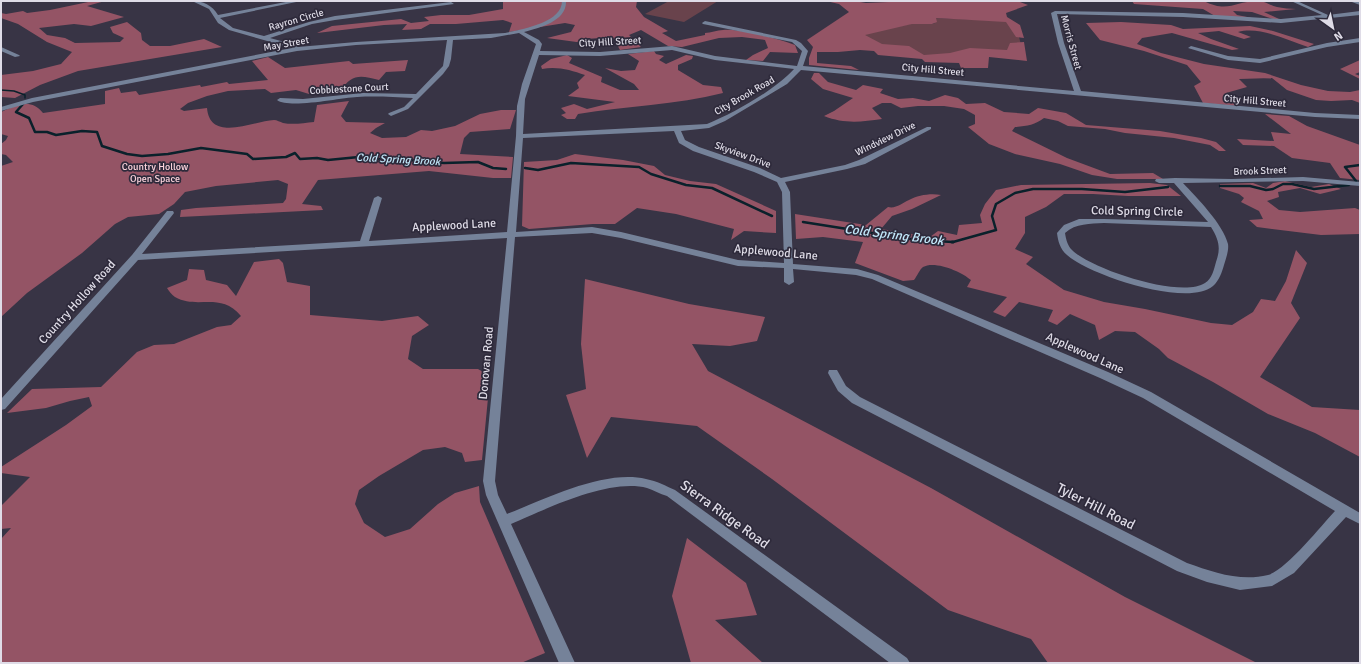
<svg xmlns="http://www.w3.org/2000/svg" width="1361" height="664" viewBox="0 0 1361 664" font-family="Signika,sans-serif">
	<rect width="100%" height="100%" fill="#383445"/>
	<g fill="#69434c">
		<polygon points="669,1 718,1 684,22 645,14"/>
		<polygon points="935,18 1006,21 1016,26 1023,52 917,57 868,42 863,34 910,24 932,24 935,23"/>
	</g>
	<g fill="#945465">
		<polygon points="93,1 105,1 87,6 124,17 91,26 74,24 39,28 47,35 65,38 75,43 120,42 124,38 113,33 110,27 127,22 141,33 142,40 150,46 170,46 204,39 222,47 78,71 40,85 15,98 1,97 1,75 33,71 61,64 72,52 47,42 18,24 1,18 1,13 6,14 23,11 27,13 50,10"/>
		<path d="M503 1H637L636 7 644 17 668 31 662 33 676 41 705 35V33C711 33 717 30 723 30 738 28 780 39 795 45L798 53 770 52 763 61 746 60 753 55 768 48 765 40 742 37 719 38 682 47 668 46 641 30 629 35 641 47 620 50 613 37 586 39 584 43 547 38 571 32 575 25 565 23 509 32 512 23 503 20 456 24H430L421 29 402 30 407 24 384 25 317 33 332 26 401 19 411 23 429 21 424 17 441 15H469L503 9Z"/>
		<polygon points="826,1 854,1 866,3 911,1 1023,1 1020,2 1028,5 1006,13 1007,17 1020,25 1024,38 1016,37 1006,22 936,18 937,22 932,24 912,24 865,35 882,44 909,46 924,55 950,53 970,48 1007,50 1010,43 1024,42 1027,61 989,57 988,68 961,68 959,63 925,62 922,59 878,55 874,51 860,50 838,52 817,52 817,63 851,66 859,70 809,65 809,58 813,47 807,40 849,12 839,4"/>
		<path d="M1132 1H1204C1229 14 1236 0 1259 1 1265 1 1271 6 1277 7 1283 8 1290 9 1296 9L1264 12 1279 19H1273L1252 12 1233 11 1237 15 1252 18 1215 16 1203 9 1134 4Z"/>
		<path d="M1121 22 1171 25 1183 29 1250 26 1273 31 1314 44 1308 47C1286 40 1260 26 1238 32L1251 37 1244 39 1219 31 1198 33 1211 39 1239 49 1232 50 1172 33 1142 38 1137 44 1161 53 1204 64 1265 73 1301 85 1328 91 1350 92 1360 90V103L1352 100 1331 101 1316 100 1287 90 1272 78 1239 79 1247 87 1226 93 1237 106 1203 103 1194 86 1201 82 1187 65 1144 51 1100 40 1086 23Z"/>
		<path d="M654 51 656 54 664 56 659 60 666 64 686 55 693 56 692 59 678 65V70L703 85 721 87 723 93C676 105 626 106 578 114L575 119H567L561 115 566 113 561 108 574 104 587 109 615 102 568 96 579 88 577 83 585 75C571 70 557 66 542 69L541 66 551 59 567 55 572 58 569 63 602 77 601 82 620 90H639L634 84 605 68 621 71 635 70 639 61 628 54Z"/>
		<path d="M268 57 285 68 349 61 353 64 408 60 405 71 386 72 379 80C360 75 351 74 341 91L309 94 296 90 271 93 265 89 228 91 207 96 188 103 180 109 184 111 207 108C210 143 254 121 274 120 277 120 280 122 283 123 293 125 304 123 314 122L317 105 349 101 341 116 346 122 385 123 376 128 370 133 382 138 406 137 421 130 432 131 455 126 480 114 501 110H516L510 129 470 132 464 138 460 154 513 157 511 178H493L429 171 318 180 302 204 321 206 323 210 180 217 181 210 196 208 283 203 286 199 288 184 278 180 216 186 185 192 174 204 159 214 128 217 115 224 82 253 27 293 1 317V166L13 162 6 155 1 154V144L6 140 8 136 1 134V112C17 105 31 98 43 113L105 104V91L119 88 121 93 136 91 139 95 200 85 201 87 227 82 229 84 268 80 252 61Z"/>
		<polygon points="1360,60 1360,72 1355,74 1360,76 1360,79 1340,69"/>
		<path d="M814 73H819L828 82 856 90 863 85 883 89 880 93 898 99 913 98 929 101 945 95 958 98 966 104 985 103 1004 112 1029 114 1038 108 1066 113 1086 125 1160 131 1201 138 1216 142 1226 151H1219L1210 145 1174 138 1125 133 1105 129 1068 126 1058 121 1044 118C1035 125 1027 126 1015 127L1012 131 1067 158 1110 174 1153 173 1163 179H1117L1092 175 1060 164 1015 154 989 144 968 127 975 124V115L964 109 944 106H918L901 108 891 103H882L872 108 882 119C861 122 844 124 824 116L834 111 853 98 823 89 811 79Z"/>
		<polygon points="1265,114 1289,116 1307,126 1360,145 1360,180 1340,178 1330,163 1292,158 1274,146 1243,145 1237,139 1274,141 1271,132 1291,134"/>
		<polygon points="575,154 623,160 654,166 665,175 690,181 716,184 776,211 776,233 744,231 731,240 734,229 676,214 637,208 615,224 593,224 529,229 522,226 524,162 557,160"/>
		<polygon points="1285,181 1311,187 1329,184 1341,189 1320,194 1300,188 1278,192 1279,197 1267,201 1279,210 1300,212 1355,208 1360,210 1360,234 1321,235 1257,227 1249,220 1263,219 1259,211 1241,202 1244,198 1239,194 1220,188 1220,184 1253,183 1266,188 1273,183"/>
		<path d="M1150 183 1167 185 1181 196H1128L1093 194H1064L1046 207 1025 217V233L1015 249 1033 257 1026 264 1064 290 1104 302 1145 309 1211 323 1232 325 1253 312 1261 299 1275 301 1286 281 1296 250 1307 263 1291 303 1300 318 1260 377 1312 407 1360 410V457L1315 433 1268 414 1213 382 1168 358 1159 349 1135 332 1115 331 1099 340 1095 325 1070 314 1057 325 1048 321 1053 310 1019 302 1005 317 993 312 1007 297 967 287 971 280C962 272 935 260 923 267 920 269 917 276 914 280L903 281 855 263 863 242 823 237 796 239 795 214 866 225 888 207C896 209 902 203 909 200 918 195 931 193 941 195L912 209 892 216 881 229 930 237 938 231 957 235 959 225 982 223 980 215 985 204 996 190 1021 185Z"/>
		<path d="M279 259 283 263 287 282 310 286V315L382 321 418 316 429 325 412 336 408 359 423 369H478L488 375V398L482 460 465 462 462 453 445 447 423 450 379 476 359 490 355 504 364 523 385 537 410 529 438 504 455 493 479 486 480 502 545 653 521 663H1V539L11 528 1 529V506L30 477 1 473V467L66 425 92 406 89 397 70 401 46 408 7 413 32 389 101 387 137 352 154 345 174 344 217 327 231 325 241 316C220 291 198 310 175 297 172 295 169 291 167 288L187 280 189 269 204 270 206 280 227 285 236 296 254 262Z"/>
		<polygon points="585,279 689,304 765,317 757,341 730,346 692,344 708,371 931,488 1125,597 1257,663 1048,663 1031,639 948,610 772,479 697,426 611,417 587,458 566,395 586,389 581,344"/>
		<polygon points="687,538 746,583 757,615 715,620 763,663 691,663 672,596"/>
	</g>
	<g fill="none" stroke-linecap="round" stroke-linejoin="round">
		<g stroke="#0a212b" stroke-width="1.5">
			<polyline points="1,90 14,91 25,95 25,98"/>
			<polyline points="22,105 24,103"/>
		</g>
		<g stroke="#0a212b" stroke-width="2.5">
			<polyline points="23,104 16,112 29,118 35,132 47,132 56,135 82,131 97,132 102,146 127,154 142,156 168,154 201,148 247,154 253,159 286,157 295,153 300,159 317,158 328,160 369,156 382,160 396,161 408,160 444,163 478,162 493,168 506,169"/>
			<polyline points="525,168 538,170 571,163 639,167 651,174 686,185 712,188 772,216"/>
			<polyline points="1356,181 1345,167 1360,165"/>
			<polyline points="1220,186 1250,186 1266,190 1273,189 1283,184 1292,184 1314,189 1349,185"/>
			<polyline points="803,222 917,240 953,242 996,230 992,216 996,204 1015,193 1033,189 1082,189 1125,192 1168,187"/>
		</g>
		<polyline stroke="#0a212b" stroke-width="3" points="952,242 953,242"/>
		<g fill="#758299" fill-rule="evenodd">
			<path d="M192 1C203 1 212 5 218 15L291 1H301L220 18 233 28 264 36 309 22 335 16 451 2 454 4 335 20 312 24 270 38 292 44 298 47 356 42 505 33C522 29 562 23 562 1H566C567 21 540 28 524 32L539 40 542 44 540 51 600 52 672 46 715 56 797 66 802 51 792 42 703 24 702 23 705 21 796 40 801 43 808 51 803 66 1074 91 1058 43 1051 13 1055 11 1183 13 1281 19 1322 15 1291 1H1297L1328 15 1360 11V15L1281 23 1183 17 1057 14 1064 43 1081 91 1315 113 1360 115V119L1315 117 801 70 787 84 725 121 709 128 681 131 685 140 699 147 760 168 781 178 845 165 859 160 927 127H931V129L865 164 847 169 785 182 790 192 793 264 857 269 878 275 1108 372 1151 392 1360 513V524L1346 517 1294 573 1272 586 1240 590 1207 582 1177 571 852 403 838 391 828 373 829 370H837L846 386 860 397 1187 563C1213 572 1240 582 1268 575 1286 570 1321 526 1335 511L1143 398 1100 378 872 279 856 275 793 269 794 282 789 285 784 282V268L738 266 621 238 592 233 515 237 495 481 498 495 507 514C545 499 605 469 646 479 657 481 666 486 675 490L907 658 910 663H890L667 496C660 494 653 490 647 488 609 478 546 509 511 524L575 663H559L486 495 483 481 507 238 138 260 5 409 1 410V399L132 255 167 211H173L174 213 142 254 360 241 374 198 378 196 382 198 369 241 507 232 516 136 517 106 522 84 536 44 519 33 491 38 453 40 451 59 449 66 443 74 408 109 391 116 388 114 389 113 404 107 413 98C394 97 375 96 357 97 339 98 289 109 277 100L280 98 303 99 363 93 416 94 443 66 447 40 356 45 297 51 33 102 1 111V107L32 98 292 48 229 30 218 23 209 9ZM672 50 715 60 794 69C775 90 734 113 707 124L523 134 525 99 539 55 600 56ZM674 131 679 143 693 151 754 172 777 182 782 192 784 263 738 260 621 232 592 227 516 232 523 138Z"/>
			<polygon points="1352,1 1360,1 1360,5 1352,2"/>
			<polygon points="1360,38 1360,42 1327,47 1260,63 1228,60 1188,48 1191,46 1228,56 1260,59 1327,43"/>
			<polygon points="1,47 19,55 20,56 15,57 1,51"/>
			<path d="M1303 177 1360 182V186L1303 181 1183 183C1197 198 1223 224 1228 244 1229 251 1226 258 1224 265 1222 272 1219 281 1213 286 1188 308 1089 275 1067 255 1060 249 1058 241 1057 233L1064 225 1079 219H1104L1208 222 1174 183H1159L1155 181 1156 179 1175 178 1232 179ZM1104 223 1211 227C1219 240 1221 248 1216 262 1214 269 1212 279 1205 283 1181 299 1091 269 1072 250 1068 246 1066 240 1065 233 1076 223 1090 224 1104 223Z"/>
		</g>
	</g>
	<g text-anchor="middle" stroke-width="3.5" stroke-linejoin="round" paint-order="stroke">
		<g font-size="10" fill="#dfdce7" stroke="#2e2a3b">
			<text transform="translate(296 19) rotate(-16)" y="4">Rayron Circle</text>
			<text transform="translate(610 41) rotate(-3)" y="4">City Hill Street</text>
			<text transform="translate(1072 42) rotate(75)" y="4">Morris Street</text>
			<text transform="translate(286 43) rotate(-10)" y="4">May Street</text>
			<text transform="translate(933 69) rotate(5)" y="4">City Hill Street</text>
			<text transform="translate(349 88) rotate(-3)" y="4">Cobblestone Court</text>
			<text transform="translate(744 95) rotate(-30)" y="4">City Brook Road</text>
			<text transform="translate(1255 100) rotate(5)" y="4">City Hill Street</text>
			<text transform="translate(885 138) rotate(-26)" y="4">Windview Drive</text>
			<text transform="translate(743 154) rotate(20)" y="4">Skyview Drive</text>
			<text transform="translate(1260 170) rotate(-2)" y="4">Brook Street</text>
		</g>
		<g font-size="10" fill="#fdd4dd" stroke="#2e2a3b">
			<text x="155" y="170">Country Hollow<tspan x="155" dy="12">Open Space</tspan></text>
		</g>
		<g font-size="11" font-style="italic" fill="#c3e9fb" stroke="#2e2a3b">
			<text transform="translate(398 159) rotate(3)" y="4">Cold Spring Brook</text>
		</g>
		<g font-size="12" fill="#dfdce7" stroke="#2e2a3b">
			<text transform="translate(1137 211) rotate(1)" y="4">Cold Spring Circle</text>
			<text transform="translate(454 225) rotate(-3)" y="4">Applewood Lane</text>
			<text transform="translate(776 252) rotate(5)" y="4">Applewood Lane</text>
			<text transform="translate(77 302) rotate(-48)" y="4">Country Hollow Road</text>
			<text transform="translate(1085 353) rotate(24)" y="4">Applewood Lane</text>
			<text transform="translate(486 363) rotate(-85)" y="4">Donovan Road</text>
		</g>
		<g font-size="13" font-style="italic" fill="#c3e9fb" stroke="#2e2a3b">
			<text transform="translate(894 234) rotate(7)" y="5">Cold Spring Brook</text>
		</g>
		<g font-size="14" fill="#dfdce7" stroke="#2e2a3b">
			<text transform="translate(1096 506) rotate(27)" y="5">Tyler Hill Road</text>
			<text transform="translate(725 514) rotate(36)" y="5">Sierra Ridge Road</text>
		</g>
	</g>
	<rect width="1361" height="664" fill="none" stroke="#dfdce7" stroke-width="4"/>
	<g transform="translate(1333 28) rotate(147)" stroke="#2e2a3b" stroke-width="3" paint-order="stroke">
	<path d="M0-3L7 15L0 10L-7 15Z" fill="#dfdce7"/>
	<text y="-6" font-size="11" font-weight="bold" text-anchor="middle" fill="#dfdce7">N</text>
	</g>
</svg>
